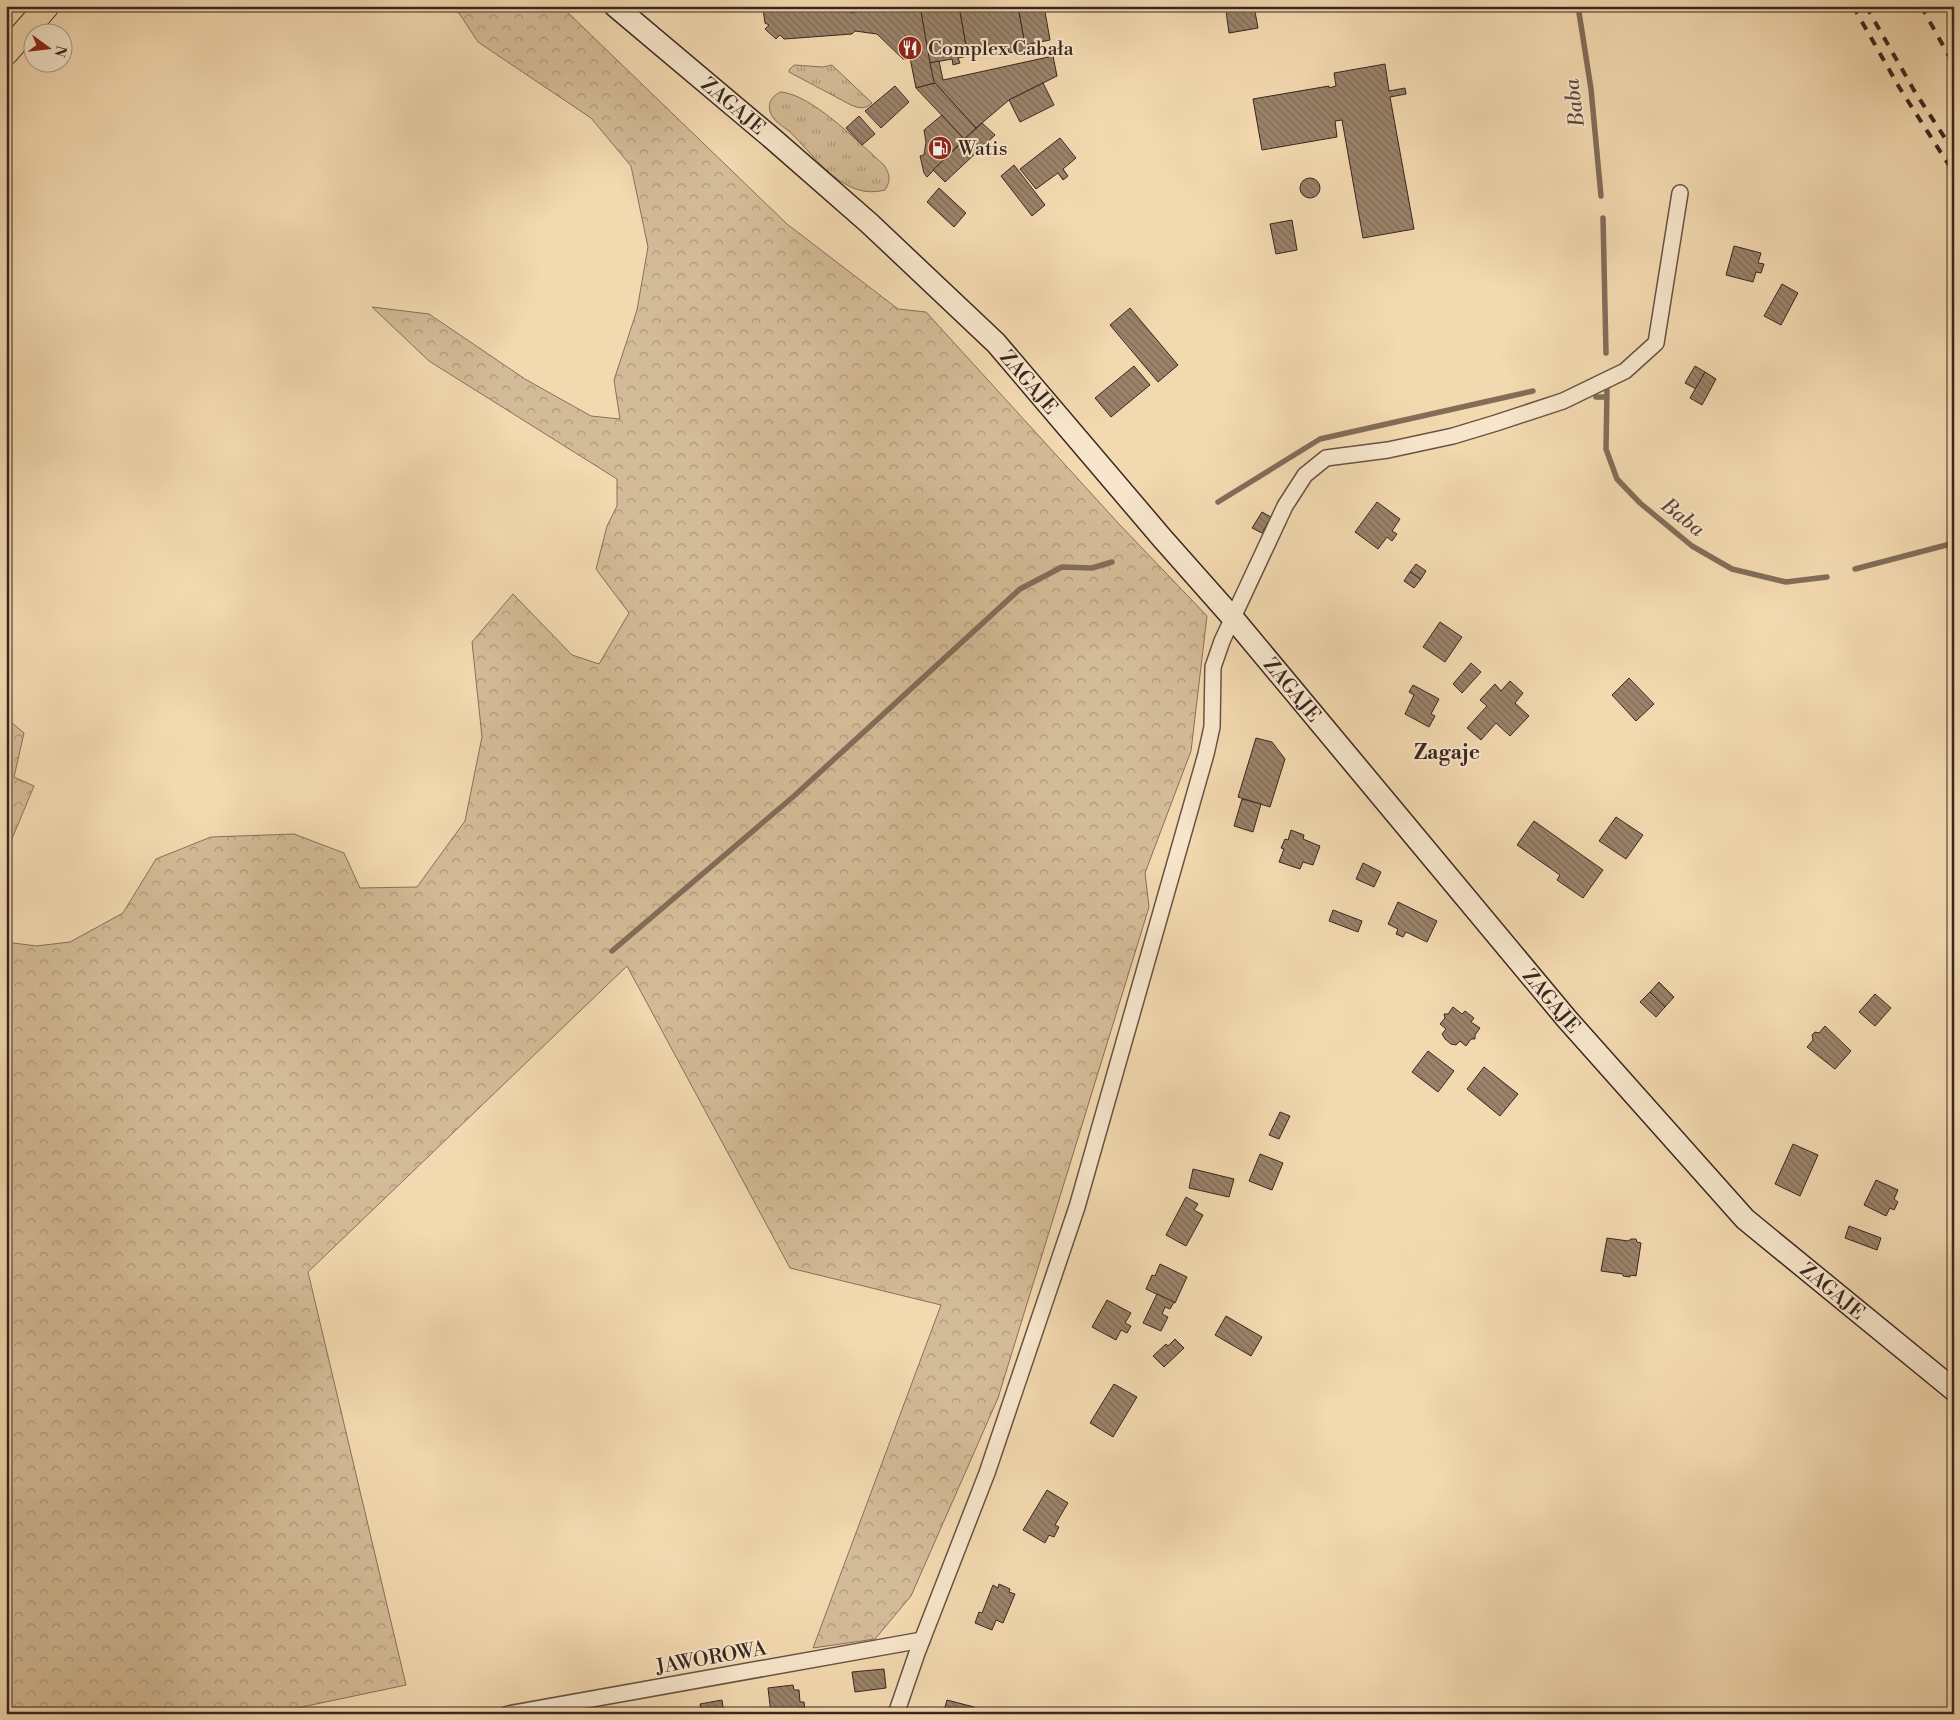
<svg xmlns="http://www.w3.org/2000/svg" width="1960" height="1720" viewBox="0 0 1960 1720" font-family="'Libre Bodoni',serif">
	<defs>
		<pattern id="grass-tufts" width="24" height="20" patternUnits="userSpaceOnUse" patternTransform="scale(1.25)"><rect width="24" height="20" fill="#d4bb97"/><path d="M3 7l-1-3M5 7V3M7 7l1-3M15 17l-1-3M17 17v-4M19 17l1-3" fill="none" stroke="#ad987b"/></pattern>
		<pattern id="forest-crowns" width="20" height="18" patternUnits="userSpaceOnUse" patternTransform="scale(1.25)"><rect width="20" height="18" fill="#d4bb97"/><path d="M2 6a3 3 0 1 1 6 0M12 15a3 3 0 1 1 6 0" fill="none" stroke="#ad987b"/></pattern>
		<pattern id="building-back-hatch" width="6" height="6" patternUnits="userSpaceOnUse" patternTransform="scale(1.25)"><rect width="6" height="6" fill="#9a836a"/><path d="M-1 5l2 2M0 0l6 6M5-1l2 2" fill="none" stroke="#7f6b57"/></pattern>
	</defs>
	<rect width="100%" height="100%" fill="#f3d9b0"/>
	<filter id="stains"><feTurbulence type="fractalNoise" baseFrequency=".004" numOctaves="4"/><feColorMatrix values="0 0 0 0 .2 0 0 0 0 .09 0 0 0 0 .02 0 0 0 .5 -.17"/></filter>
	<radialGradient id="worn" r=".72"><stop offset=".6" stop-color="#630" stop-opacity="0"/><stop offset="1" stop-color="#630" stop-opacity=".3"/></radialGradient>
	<g fill="url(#grass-tufts)" stroke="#87705b">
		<path d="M794 65 823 67 832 65 872 103C865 110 859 108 851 105L789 72V70Z"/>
		<path d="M781 92C813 95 860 144 884 165 890 174 891 181 885 190 845 201 817 159 792 134 786 128 776 123 772 116 766 105 771 96 781 92Z"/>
	</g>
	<g fill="url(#forest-crowns)" stroke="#87705b">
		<polygon points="444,6 561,6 787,224 898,309 926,312 1119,524 1207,616 1191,751 1145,873 1149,907 998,1398 911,1596 875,1639 813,1648 941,1305 790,1268 627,966 308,1272 406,1685 269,1714 6,1714 6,942 36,946 70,942 123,913 156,859 211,837 294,834 344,853 360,888 417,887 465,821 482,737 472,642 513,594 572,655 599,664 629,613 596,569 607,526 617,506 617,479 429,361 372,307 429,314 525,379 591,416 620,419 614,380 637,310 648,247 631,166 591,118 478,42 459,13"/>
		<polygon points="6,718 24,733 14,777 34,786 6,853"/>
	</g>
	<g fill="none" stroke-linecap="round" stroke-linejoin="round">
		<g stroke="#836d59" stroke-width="5.5">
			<polyline points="1578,6 1591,89 1601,196"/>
			<polyline points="1603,218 1606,353"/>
			<polyline points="1607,389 1606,449 1617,479 1640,503 1692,546 1732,569 1786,582 1827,577"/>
			<polyline points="1596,397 1606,397"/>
			<polyline points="1218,502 1320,439 1533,391"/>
			<polyline points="1855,569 1954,543"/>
			<polyline points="612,951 794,796 1020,589 1062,567 1092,568 1112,562"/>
		</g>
	</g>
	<g fill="url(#building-back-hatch)" stroke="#3a261f">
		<polygon points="802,6 849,6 851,13 880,6 920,6 935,83 916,88 910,58 903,59 877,34 855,31 852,34 784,39 780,35 776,39 765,29 769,25 765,23 763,9"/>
		<polygon points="849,6 880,6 851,13"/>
		<polygon points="920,6 959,6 968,56 958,58 960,63 953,65 952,59 930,63"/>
		<polygon points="959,6 1018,6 1026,50 1009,53 1008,48 968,56"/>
		<polygon points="1018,6 1044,6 1050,40 1025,45"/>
		<polygon points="1254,6 1258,28 1229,33 1226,11"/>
		<polygon points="1053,56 1057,76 1009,100 976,128 934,82 930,63 939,61 943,80"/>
		<polygon points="1385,64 1389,91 1405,88 1406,94 1390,97 1414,229 1363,238 1342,120 1335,121 1337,137 1262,150 1253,99 1329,86 1329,88 1336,86 1334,73"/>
		<polygon points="935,83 976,128 964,139 916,88"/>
		<polygon points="1043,83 1054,105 1020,122 1009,100"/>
		<polygon points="895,86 909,102 881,128 865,111"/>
		<polygon points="942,115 964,139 927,177 924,173 920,156 924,155 926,142 924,130"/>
		<polygon points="859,116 875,134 862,145 846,128"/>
		<polygon points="982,123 995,135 945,182 933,170"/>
		<polygon points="1060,138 1076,158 1063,169 1068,176 1063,180 1058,173 1036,189 1020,169"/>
		<polygon points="1014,165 1045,205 1032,216 1001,176"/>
		<circle cx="1310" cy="188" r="10"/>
		<polygon points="939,188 966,213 954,227 927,202"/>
		<polygon points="1292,220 1297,250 1276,254 1270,224"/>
		<polygon points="1734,246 1761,253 1758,263 1764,264 1761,273 1756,272 1753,282 1726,275"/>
		<polygon points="1782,284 1798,293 1781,325 1764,316"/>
		<polygon points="1130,308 1178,365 1158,382 1110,325"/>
		<polygon points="1134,366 1150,385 1111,417 1095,398"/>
		<polygon points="1695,366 1705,372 1696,389 1685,383"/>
		<polygon points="1705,372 1716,379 1702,405 1690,398"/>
		<polygon points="1377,502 1400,519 1392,531 1397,534 1392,541 1387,537 1378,549 1355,532"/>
		<polygon points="1262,512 1271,517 1262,533 1252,528"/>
		<polygon points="1416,564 1426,571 1421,579 1410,572"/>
		<polygon points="1410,572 1421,579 1414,588 1404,581"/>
		<polygon points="1440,622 1462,637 1445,662 1423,647"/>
		<polygon points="1471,663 1481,672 1462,693 1453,684"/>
		<polygon points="1629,678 1654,704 1636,721 1612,695"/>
		<polygon points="1510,681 1523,693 1515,703 1529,716 1510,736 1496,723 1481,740 1467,728 1487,706 1480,700 1495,684 1501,691"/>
		<polygon points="1413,685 1439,699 1431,714 1435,716 1429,727 1405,714 1414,695 1409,692"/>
		<polygon points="1256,738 1272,742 1285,759 1270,807 1238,797"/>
		<polygon points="1242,799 1261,804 1253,832 1234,826"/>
		<polygon points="1616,817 1643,835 1626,859 1599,841"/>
		<polygon points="1534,821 1603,870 1583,898 1557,880 1560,875 1517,845"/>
		<polygon points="1291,830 1304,835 1303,839 1320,846 1313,865 1303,862 1300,869 1279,862 1284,849 1281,848 1285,839 1288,840"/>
		<polygon points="1363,863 1381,872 1374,887 1356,879"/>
		<polygon points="1398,902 1437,921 1427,942 1406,932 1403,937 1396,934 1398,929 1388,924"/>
		<polygon points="1333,910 1362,921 1358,932 1329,921"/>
		<polygon points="1659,982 1674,997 1665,1007 1650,992"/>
		<polygon points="1650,992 1665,1007 1656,1017 1640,1002"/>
		<polygon points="1875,994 1891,1008 1875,1026 1859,1012"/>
		<polygon points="1453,1007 1462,1014 1465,1011 1474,1018 1471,1022 1480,1028 1475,1035 1475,1039 1471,1039 1466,1046 1460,1041 1456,1045 1451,1044 1445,1039 1442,1034 1446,1029 1440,1024 1445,1018 1444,1014 1448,1014"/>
		<polygon points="1825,1026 1851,1051 1835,1069 1807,1047 1813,1040 1812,1035 1815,1032 1819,1033"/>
		<polygon points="1428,1051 1454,1071 1438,1092 1412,1072"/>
		<polygon points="1484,1067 1518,1094 1500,1116 1467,1089"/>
		<polygon points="1280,1112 1290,1116 1279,1139 1269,1135"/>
		<polygon points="1793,1144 1818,1155 1800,1196 1775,1184"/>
		<polygon points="1260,1154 1283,1163 1272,1190 1249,1181"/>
		<polygon points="1193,1169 1234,1179 1229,1197 1189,1188"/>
		<polygon points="1876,1180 1898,1190 1894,1199 1898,1202 1894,1210 1890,1208 1886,1216 1864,1205"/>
		<polygon points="1186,1197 1198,1204 1194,1210 1203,1215 1186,1246 1166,1235"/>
		<polygon points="1849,1226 1881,1238 1877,1250 1845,1238"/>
		<polygon points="1607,1238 1628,1241 1631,1239 1636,1239 1637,1242 1641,1243 1636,1276 1630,1275 1630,1277 1623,1276 1623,1274 1601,1271"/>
		<polygon points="1160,1264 1187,1277 1175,1303 1146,1289 1152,1275 1155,1276"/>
		<polygon points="1157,1294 1174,1302 1170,1309 1165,1307 1162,1314 1168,1317 1161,1331 1143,1323"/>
		<polygon points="1107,1300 1131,1313 1125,1323 1131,1326 1127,1333 1121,1330 1116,1340 1092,1327"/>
		<polygon points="1226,1316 1262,1337 1251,1356 1215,1335"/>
		<polygon points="1175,1339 1184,1348 1164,1367 1153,1356 1166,1344 1168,1346"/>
		<polygon points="1114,1384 1137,1397 1113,1437 1090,1423"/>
		<polygon points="1047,1490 1068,1503 1055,1525 1059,1527 1054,1537 1049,1535 1045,1543 1023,1530"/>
		<polygon points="999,1584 1010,1589 1009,1592 1015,1594 1003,1623 996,1620 992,1630 975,1623 979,1612 982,1613 993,1585 998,1588"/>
		<polygon points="884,1669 886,1688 855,1692 852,1672"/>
		<polygon points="793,1685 794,1690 799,1690 800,1702 804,1702 805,1710 771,1714 768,1688"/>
		<polygon points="722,1700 724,1714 702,1714 700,1704"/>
		<polygon points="947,1700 974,1707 972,1714 943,1714"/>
	</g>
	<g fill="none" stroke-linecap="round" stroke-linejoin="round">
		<g stroke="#685343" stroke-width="18">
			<g id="minor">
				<polyline points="508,1714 922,1640"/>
				<polyline points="896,1714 917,1653 987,1473 1077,1207 1206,754 1212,727 1213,667 1222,641 1285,506 1305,475 1326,458 1388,450 1453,436 1496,423 1563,401 1625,371 1656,343 1680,193"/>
			</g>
		</g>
		<g stroke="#3a261f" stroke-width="24">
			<g id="secondary">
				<path id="s1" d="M615 6 773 139 869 223 996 343 1162 538 1232 617 1566 1018 1745 1219 1954 1390"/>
			</g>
		</g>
		<g stroke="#3a261f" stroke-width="26">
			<polyline id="primary" points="6,53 47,6"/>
		</g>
		<use href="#minor" stroke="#f7e6cc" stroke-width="15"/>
		<use href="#secondary" stroke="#f7e6cc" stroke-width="21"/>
		<use href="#primary" stroke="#f3d9b0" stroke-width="24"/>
		<g stroke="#3a261f" stroke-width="4" stroke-dasharray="9 9" stroke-linecap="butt">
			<polyline points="1853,6 1899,87 1954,173"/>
			<polyline points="1866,6 1915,92 1954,152"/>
			<polyline points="1921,6 1954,65"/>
		</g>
	</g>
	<defs>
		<g id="restaurant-disc" transform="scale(1.25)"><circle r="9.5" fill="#8f2418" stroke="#f7e6cc"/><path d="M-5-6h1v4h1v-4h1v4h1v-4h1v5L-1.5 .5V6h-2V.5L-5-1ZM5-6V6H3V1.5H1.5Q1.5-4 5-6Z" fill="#fff"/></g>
		<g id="fuel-disc" transform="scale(1.25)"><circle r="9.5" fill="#8f2418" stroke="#f7e6cc"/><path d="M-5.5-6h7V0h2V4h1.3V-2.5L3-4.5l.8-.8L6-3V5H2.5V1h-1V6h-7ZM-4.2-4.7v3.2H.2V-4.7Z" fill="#fff"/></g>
	</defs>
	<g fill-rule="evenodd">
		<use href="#restaurant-disc" x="910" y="48"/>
		<use href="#fuel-disc" x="940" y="148"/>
	</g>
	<g text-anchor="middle" stroke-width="4" stroke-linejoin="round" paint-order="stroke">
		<g font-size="20" fill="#3a261f" stroke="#f7e6cc" text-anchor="start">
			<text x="928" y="55">Complex Cabała</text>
			<text x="958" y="155">Watis</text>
		</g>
		<g font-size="20" fill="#3a261f" stroke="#f7e6cc">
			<text dy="7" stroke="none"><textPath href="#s1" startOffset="155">ZAGAJE</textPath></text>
			<text dy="7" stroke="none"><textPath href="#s1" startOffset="560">ZAGAJE</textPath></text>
			<text dy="7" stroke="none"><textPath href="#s1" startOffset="965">ZAGAJE</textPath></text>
			<text dy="7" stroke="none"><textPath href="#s1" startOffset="1370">ZAGAJE</textPath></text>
			<text dy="7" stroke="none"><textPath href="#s1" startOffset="1775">ZAGAJE</textPath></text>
			<text transform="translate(711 1657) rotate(-10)" y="7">JAWOROWA</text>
		</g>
		<g font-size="21" font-style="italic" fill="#5f493c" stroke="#f7e6cc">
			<text transform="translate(1574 103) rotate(-97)" y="7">Baba</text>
			<text transform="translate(1683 517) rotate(38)" y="7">Baba</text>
		</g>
		<g font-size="21" font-weight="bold" fill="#3a261f" stroke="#f7e6cc">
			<text x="1447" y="759">Zagaje</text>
		</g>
	</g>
	<rect width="1960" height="1720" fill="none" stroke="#f3d9b0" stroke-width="25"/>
	<rect x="8" y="8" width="1945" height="1705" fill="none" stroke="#3a261f" stroke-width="2.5"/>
	<rect x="12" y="12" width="1935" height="1695" fill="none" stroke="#3a261f"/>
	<g transform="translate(48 48) rotate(105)"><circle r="24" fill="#f7e6cc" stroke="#ab9987"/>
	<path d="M0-4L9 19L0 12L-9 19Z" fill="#8f2418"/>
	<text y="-8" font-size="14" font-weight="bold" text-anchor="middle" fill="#3a261f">N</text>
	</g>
	<rect width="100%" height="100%" filter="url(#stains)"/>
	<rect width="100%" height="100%" fill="url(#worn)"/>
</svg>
